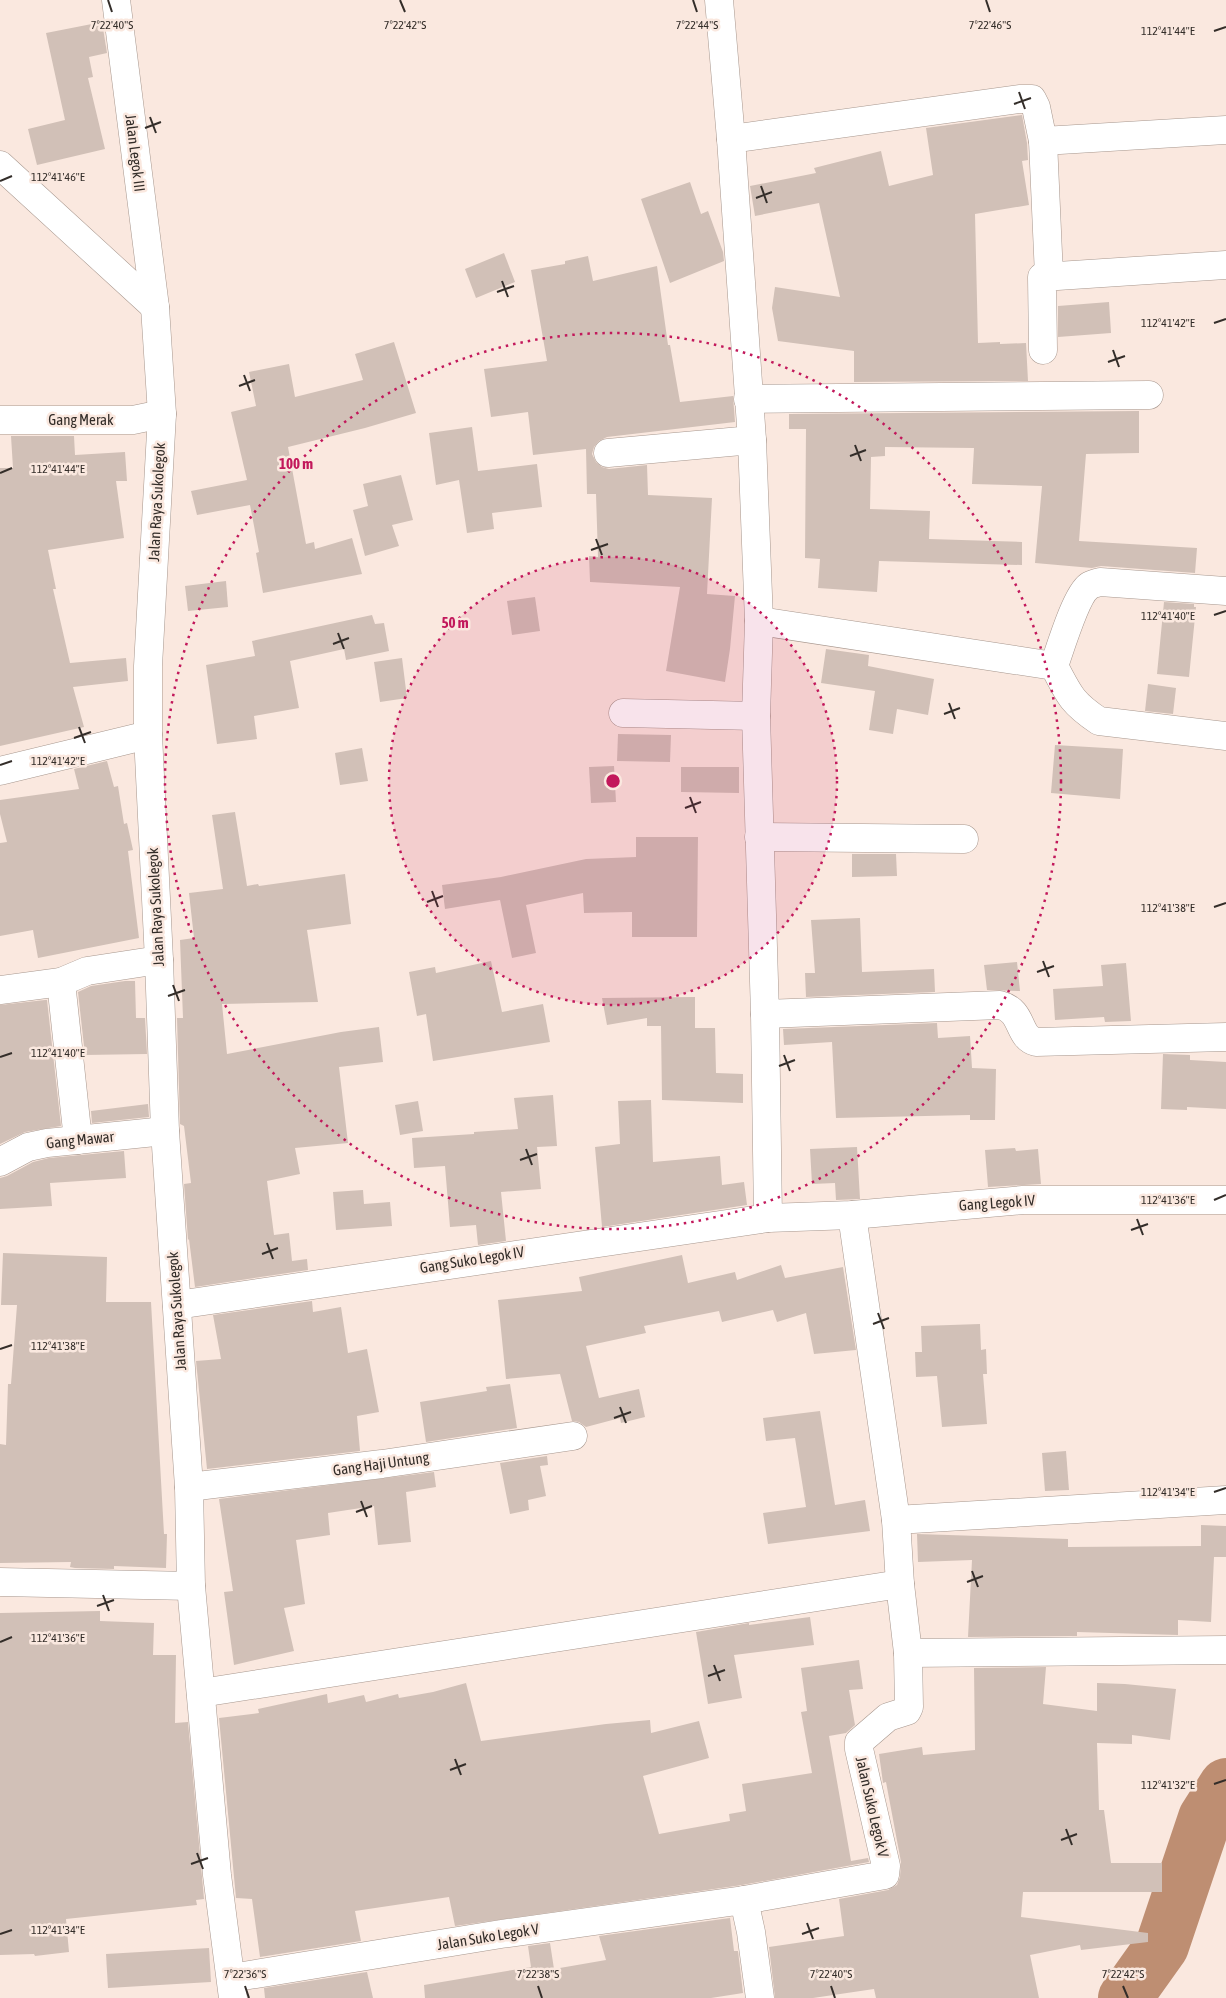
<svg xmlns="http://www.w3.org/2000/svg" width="1226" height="1998" viewBox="0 0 1226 1998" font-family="'Asap Condensed',sans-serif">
	<rect width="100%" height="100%" fill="#fae8df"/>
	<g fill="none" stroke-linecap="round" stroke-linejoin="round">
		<polyline stroke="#be8e72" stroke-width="54" points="1125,1998 1162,1946 1205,1818 1226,1785"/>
	</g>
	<g fill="#d1c0b7">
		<polygon points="102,22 107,53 89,57 93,77 88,78 105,149 37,165 28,129 65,120 46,33"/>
		<polygon points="1022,115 1027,143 1028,160 1022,161 1029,205 975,214 978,343 1000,342 1000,344 1026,343 1028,381 854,382 854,351 778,341 772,308 775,287 840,297 819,203 755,216 750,186 816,173 814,168 881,151 889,186 933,175 926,128"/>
		<polygon points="690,182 701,214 708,211 723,252 724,261 670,283 641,199"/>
		<polygon points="504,253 515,282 476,298 465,269"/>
		<polygon points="588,256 593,281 657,266 668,345 670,345 680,402 733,396 735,422 607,437 599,441 594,447 592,454 596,462 602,467 609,469 647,465 648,495 712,498 707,594 735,596 730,649 725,682 666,671 680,587 590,582 589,556 598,557 596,494 587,494 586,449 533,455 528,412 491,417 484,369 547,361 531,270 565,264 565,261"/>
		<polygon points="1109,302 1111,333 1058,337 1058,306"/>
		<polygon points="394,342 416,413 365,428 288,447 306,544 314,542 315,549 352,538 362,574 263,593 256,553 259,552 250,505 197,515 191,491 247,480 231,412 256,406 249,372 289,364 295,397 363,380 355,354"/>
		<polygon points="1139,411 1139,453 1086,454 1079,541 1197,548 1195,573 1101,566 1092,568 1035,563 1042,486 972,484 974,448 885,447 885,456 871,457 870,509 930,511 929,539 1022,542 1022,565 879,561 877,592 818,588 820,559 805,558 806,429 789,429 789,414"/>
		<polygon points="472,427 478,471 537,464 542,507 492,513 494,529 467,533 459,480 436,485 429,433"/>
		<polygon points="11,436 74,436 75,455 125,452 127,481 116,481 124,538 48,550 56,589 53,589 70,663 126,658 128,681 73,687 84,727 0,746 0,468 13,468"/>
		<polygon points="401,475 413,520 392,525 399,546 365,556 353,510 368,506 363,484"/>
		<polygon points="226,581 228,607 188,611 185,586"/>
		<polygon points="535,597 540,631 512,635 507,601"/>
		<polygon points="1164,602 1194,604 1194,607 1196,607 1189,677 1157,674"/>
		<polygon points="372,615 375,624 384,623 389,651 346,660 344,649 290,661 299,708 254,716 257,739 217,744 206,665 255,656 252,641"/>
		<polygon points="826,649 869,655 868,666 934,679 928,715 897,709 893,734 869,730 875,691 821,683"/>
		<polygon points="402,658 407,698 380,702 374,662"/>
		<polygon points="1148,684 1176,688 1173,714 1145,711"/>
		<polygon points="618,734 671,735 670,762 617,761"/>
		<polygon points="1055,745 1123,749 1120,799 1051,793"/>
		<polygon points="362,748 368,781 340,785 335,753"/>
		<polygon points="107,761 114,787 118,786 124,824 127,823 133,850 128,851 139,938 38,958 33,930 0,936 0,843 7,842 0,814 0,800 79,789 74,769"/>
		<polygon points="614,766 616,802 591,803 589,767"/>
		<polygon points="681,767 739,767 739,793 681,792"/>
		<polygon points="235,812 247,886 258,884 259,886 345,874 351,924 307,930 318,1002 222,1004 227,1054 341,1032 379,1027 383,1062 339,1067 348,1143 295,1148 300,1174 267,1181 274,1235 289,1233 292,1261 307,1259 308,1270 195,1287 189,1239 188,1240 184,1184 191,1183 184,1126 180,1124 177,1018 183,1018 180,940 194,938 189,893 223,889 212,815"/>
		<polygon points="636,837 698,837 697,937 632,937 632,912 584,913 583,893 526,905 536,953 512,958 500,900 445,909 442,885 501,877 586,859 636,857"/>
		<polygon points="852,854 896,854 897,876 852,877"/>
		<polygon points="860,918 862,972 934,969 935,992 806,997 805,973 815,973 811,920"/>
		<polygon points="491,961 502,1012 543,1004 550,1042 433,1061 426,1014 417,1016 409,972 435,967 436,973"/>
		<polygon points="1017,962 1020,991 987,990 984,965"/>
		<polygon points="1126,963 1131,1021 1105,1022 1104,1017 1055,1020 1053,989 1103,986 1101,965"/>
		<polygon points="125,981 135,981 136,1018 145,1018 147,1054 85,1055 78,992 91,986"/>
		<polygon points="695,997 695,1028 715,1028 716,1073 743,1074 743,1103 662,1100 661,1026 647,1026 647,1018 607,1025 602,998"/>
		<polygon points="45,1000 47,1000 61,1126 25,1132 0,1144 0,1005"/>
		<polygon points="937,1023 938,1038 970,1036 972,1068 996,1069 995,1120 970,1120 970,1115 836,1118 832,1042 784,1045 783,1029"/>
		<polygon points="1163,1054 1190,1055 1190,1060 1226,1062 1226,1109 1187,1107 1187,1110 1161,1109"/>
		<polygon points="553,1095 557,1146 537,1147 541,1189 501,1192 506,1241 478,1245 476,1225 450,1227 445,1166 414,1168 412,1138 474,1134 474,1132 518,1129 514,1098"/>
		<polygon points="651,1100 653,1162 720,1156 722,1185 744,1182 747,1205 602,1227 595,1147 620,1144 618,1101"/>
		<polygon points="418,1101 423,1131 400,1135 395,1105"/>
		<polygon points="148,1104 149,1117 92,1123 91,1111"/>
		<polygon points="857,1147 860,1199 836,1200 835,1183 812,1184 810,1149"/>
		<polygon points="1015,1148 1016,1151 1038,1149 1041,1184 988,1187 985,1150"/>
		<polygon points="124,1151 126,1178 50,1183 52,1206 0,1209 0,1178 7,1176 33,1162 49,1158"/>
		<polygon points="363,1190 364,1204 390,1202 392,1226 336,1230 333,1192"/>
		<polygon points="3,1253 107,1257 106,1302 151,1302 164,1534 167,1534 166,1568 114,1566 114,1569 75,1568 70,1567 71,1562 0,1563 0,1444 6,1445 8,1384 11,1384 17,1305 1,1305"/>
		<polygon points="682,1255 688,1283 735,1272 737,1280 781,1265 785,1278 843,1267 856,1350 814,1354 806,1313 777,1322 773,1310 722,1322 719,1311 644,1326 646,1333 586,1346 599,1398 639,1389 645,1417 621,1423 620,1418 586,1427 579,1422 572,1421 560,1374 506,1379 498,1300 582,1291 579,1277"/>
		<polygon points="312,1301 313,1312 341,1307 348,1353 367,1349 379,1412 357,1416 360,1451 207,1469 196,1361 221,1359 213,1315"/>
		<polygon points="980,1324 981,1350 986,1349 987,1374 983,1374 987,1424 942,1427 937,1376 916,1377 915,1352 922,1352 921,1326"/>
		<polygon points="510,1384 517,1428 426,1442 420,1402 487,1391 486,1387"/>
		<polygon points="820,1411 835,1505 865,1500 870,1531 768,1544 763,1513 806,1507 795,1438 766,1441 763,1418"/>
		<polygon points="1066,1451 1069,1490 1045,1491 1042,1453"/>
		<polygon points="547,1456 548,1465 540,1466 546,1496 528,1500 529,1510 510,1514 500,1463"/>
		<polygon points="434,1472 436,1487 406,1492 411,1542 378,1545 374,1506 328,1513 330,1535 296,1540 305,1604 284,1608 294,1651 234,1665 224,1592 233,1591 219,1499"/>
		<polygon points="1201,1525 1226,1526 1226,1557 1214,1557 1211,1622 1178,1620 1178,1635 1077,1632 1077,1636 968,1637 972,1560 918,1562 917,1534 1068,1539 1068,1547 1201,1546"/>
		<polygon points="100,1611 100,1621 154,1623 153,1655 176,1655 175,1723 188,1722 204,1899 196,1900 197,1905 66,1919 69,1952 35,1956 34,1954 0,1955 0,1613"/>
		<polygon points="810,1617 814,1645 734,1655 742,1698 708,1704 696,1632 749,1623 749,1625"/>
		<polygon points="859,1660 863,1689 849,1690 855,1725 846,1733 829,1736 851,1861 868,1858 869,1862 742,1885 455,1926 449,1897 355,1911 361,1941 260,1957 252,1899 236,1898 219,1718 259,1713 258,1709 327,1694 328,1703 364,1695 366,1702 398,1694 399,1698 433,1692 466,1683 481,1741 606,1724 650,1720 651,1733 699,1721 709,1758 643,1776 659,1834 730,1821 729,1814 746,1811 742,1784 812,1773 801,1712 807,1711 801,1668"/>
		<polygon points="1046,1667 1043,1704 1097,1711 1097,1683 1125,1684 1176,1689 1170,1740 1132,1735 1132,1744 1097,1743 1099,1810 1104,1810 1111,1863 1162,1863 1162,1892 1023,1892 1021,1917 1148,1933 1148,1942 1081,1950 1080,1945 1030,1955 1039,1998 876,1998 874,1989 813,1998 775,1998 769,1947 844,1936 839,1899 888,1890 897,1885 900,1877 901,1862 886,1782 883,1783 879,1754 922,1747 923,1755 975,1750 974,1668"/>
		<polygon points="730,1918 734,1951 738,1951 743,1993 711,1998 425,1998 424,1985 531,1967 528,1946 550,1943 554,1969 606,1960 599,1936"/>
		<polygon points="209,1948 211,1982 108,1988 106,1954"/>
		<polygon points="367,1972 373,1998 265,1998 264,1988"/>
	</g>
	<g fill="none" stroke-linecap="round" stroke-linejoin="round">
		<g stroke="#a7978e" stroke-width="29">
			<g id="minor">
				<polyline points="116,0 155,307 162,414 148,666 148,735 159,960 165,1131 189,1487 191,1586 217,1875 233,1998"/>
				<polyline points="719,0 731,139 752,440 759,621 756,716 765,1014 768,1218"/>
				<polyline points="731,139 1019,99 1032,99 1036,107 1043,141 1226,130"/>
				<polyline points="1043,141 1049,276"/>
				<polyline points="0,165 155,307"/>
				<polyline points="1043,350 1042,277 1226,265"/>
				<polyline points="748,399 1149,395"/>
				<polyline points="0,420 133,420 162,414"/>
				<polyline points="608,453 752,440"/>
				<path d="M759 621 1054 666C1069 695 1072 703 1099 721L1226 736"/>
				<path d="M1054 666C1060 649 1076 595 1089 586 1092 584 1097 583 1100 582L1226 591"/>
				<polyline points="623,713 756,716"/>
				<polyline points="0,771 148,735"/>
				<polyline points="759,837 964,839"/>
				<polyline points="61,982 78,1140"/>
				<polyline points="0,990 61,982 87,971 159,960"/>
				<path d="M765 1014 1000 1005C1024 1011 1017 1037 1036 1042L1226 1037"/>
				<polyline points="0,1162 28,1147 47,1143 165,1131"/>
				<polyline points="177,1305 768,1218 852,1215 1023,1200 1226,1200"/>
				<polyline points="189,1487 382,1464 573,1436"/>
				<polyline points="896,1520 1226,1500"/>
				<polyline points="0,1582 191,1586"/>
				<polyline points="908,1653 1226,1650"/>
				<polyline points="201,1693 900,1584"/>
				<polyline points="744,1900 885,1875 886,1866 859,1749 859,1742 888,1717 907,1711 909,1707 908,1653 900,1584 896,1520 852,1215"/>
				<polyline points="231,1978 501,1934 744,1900 751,1932 760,1998"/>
			</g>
		</g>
		<use href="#minor" stroke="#fff" stroke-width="28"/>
	</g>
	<path fill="none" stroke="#332d29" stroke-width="2" d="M108 0 112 12M400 0 405 12M693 0 697 12M986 0 990 12M1214 31 1226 27M1019 92 1025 109M1014 104 1031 98M150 117 156 133M145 128 161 122M0 181 12 176M761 186 767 203M756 198 772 192M502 281 508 297M497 292 514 286M1214 323 1226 319M1113 350 1119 367M1108 362 1125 356M244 375 250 391M239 386 255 380M855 445 861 461M850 456 866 450M0 473 12 468M596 539 602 555M591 550 608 544M1214 615 1226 611M338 633 344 649M333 644 349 638M949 703 955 719M944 714 960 708M79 727 85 743M74 738 91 732M0 765 12 761M690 797 696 813M685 808 701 802M432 891 438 907M427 902 443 896M1214 907 1226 903M1043 961 1049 977M1037 972 1054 966M173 985 179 1001M168 996 185 990M784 1055 790 1071M0 1057 12 1053M779 1066 795 1060M526 1149 532 1165M520 1160 537 1154M1214 1200 1226 1195M1137 1219 1143 1235M1131 1230 1148 1224M267 1243 273 1259M262 1254 278 1248M878 1313 884 1329M873 1324 889 1318M0 1349 12 1345M620 1407 626 1423M614 1418 631 1412M1214 1492 1226 1488M361 1501 367 1517M356 1512 372 1506M972 1571 978 1587M967 1582 983 1576M103 1595 109 1611M97 1606 114 1600M0 1642 12 1637M714 1665 720 1681M708 1676 725 1670M455 1759 461 1775M450 1770 466 1764M1214 1784 1226 1780M1066 1829 1072 1845M1061 1840 1077 1834M197 1853 203 1869M191 1864 208 1858M807 1923 813 1939M0 1934 12 1930M802 1934 819 1928M245 1986 249 1998M538 1986 542 1998M831 1986 835 1998M1123 1986 1128 1998"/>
	<circle cx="613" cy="781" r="224" fill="#c2185b" fill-opacity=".12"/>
	<g fill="none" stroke="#c2185b" stroke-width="2.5" stroke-dasharray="2.5 5">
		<circle cx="613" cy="781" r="224"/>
		<circle cx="613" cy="781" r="448"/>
	</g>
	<g text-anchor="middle" stroke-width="5" stroke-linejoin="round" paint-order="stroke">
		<g font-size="15" fill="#332d29" stroke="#fae8df">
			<text transform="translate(135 153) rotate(83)" y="5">Jalan Legok III</text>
			<text x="81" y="425">Gang Merak</text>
			<text transform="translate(157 502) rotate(-87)" y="5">Jalan Raya Sukolegok</text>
			<text transform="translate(156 907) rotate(-93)" y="5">Jalan Raya Sukolegok</text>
			<text transform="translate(80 1140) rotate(-6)" y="5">Gang Mawar</text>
			<text transform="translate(997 1203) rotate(-4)" y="5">Gang Legok IV</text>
			<text transform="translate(472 1260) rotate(-9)" y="5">Gang Suko Legok IV</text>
			<text transform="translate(177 1311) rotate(-94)" y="5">Jalan Raya Sukolegok</text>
			<text transform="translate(381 1464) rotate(-8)" y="5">Gang Haji Untung</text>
			<text transform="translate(872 1807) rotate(77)" y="5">Jalan Suko Legok V</text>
			<text transform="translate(488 1937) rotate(-9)" y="5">Jalan Suko Legok V</text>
		</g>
	</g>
	<g font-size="12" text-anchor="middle" fill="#332d29" stroke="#fae8df" stroke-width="5" stroke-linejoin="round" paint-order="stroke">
		<text x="112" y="29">7°22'40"S</text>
		<text x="405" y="29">7°22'42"S</text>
		<text x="697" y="29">7°22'44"S</text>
		<text x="990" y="29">7°22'46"S</text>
		<text x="1168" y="35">112°41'44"E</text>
		<text x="58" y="181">112°41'46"E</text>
		<text x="1168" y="327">112°41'42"E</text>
		<text x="58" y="473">112°41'44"E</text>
		<text x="1168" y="620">112°41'40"E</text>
		<text x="58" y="765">112°41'42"E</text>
		<text x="1168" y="912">112°41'38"E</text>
		<text x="58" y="1057">112°41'40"E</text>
		<text x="1168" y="1204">112°41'36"E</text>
		<text x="58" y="1350">112°41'38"E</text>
		<text x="1168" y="1496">112°41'34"E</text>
		<text x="58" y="1642">112°41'36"E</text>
		<text x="1168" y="1789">112°41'32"E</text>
		<text x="58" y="1934">112°41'34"E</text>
		<text x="245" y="1978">7°22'36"S</text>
		<text x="538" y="1978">7°22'38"S</text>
		<text x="831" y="1978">7°22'40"S</text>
		<text x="1123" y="1978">7°22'42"S</text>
	</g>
	<circle cx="613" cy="781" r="8" fill="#c2185b" stroke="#fae8df" stroke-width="2.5"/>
	<g font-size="15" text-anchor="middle" font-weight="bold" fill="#c2185b" stroke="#fae8df" stroke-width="5" stroke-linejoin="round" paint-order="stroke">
		<text x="296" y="469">100 m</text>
		<text x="455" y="628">50 m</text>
	</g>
</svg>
